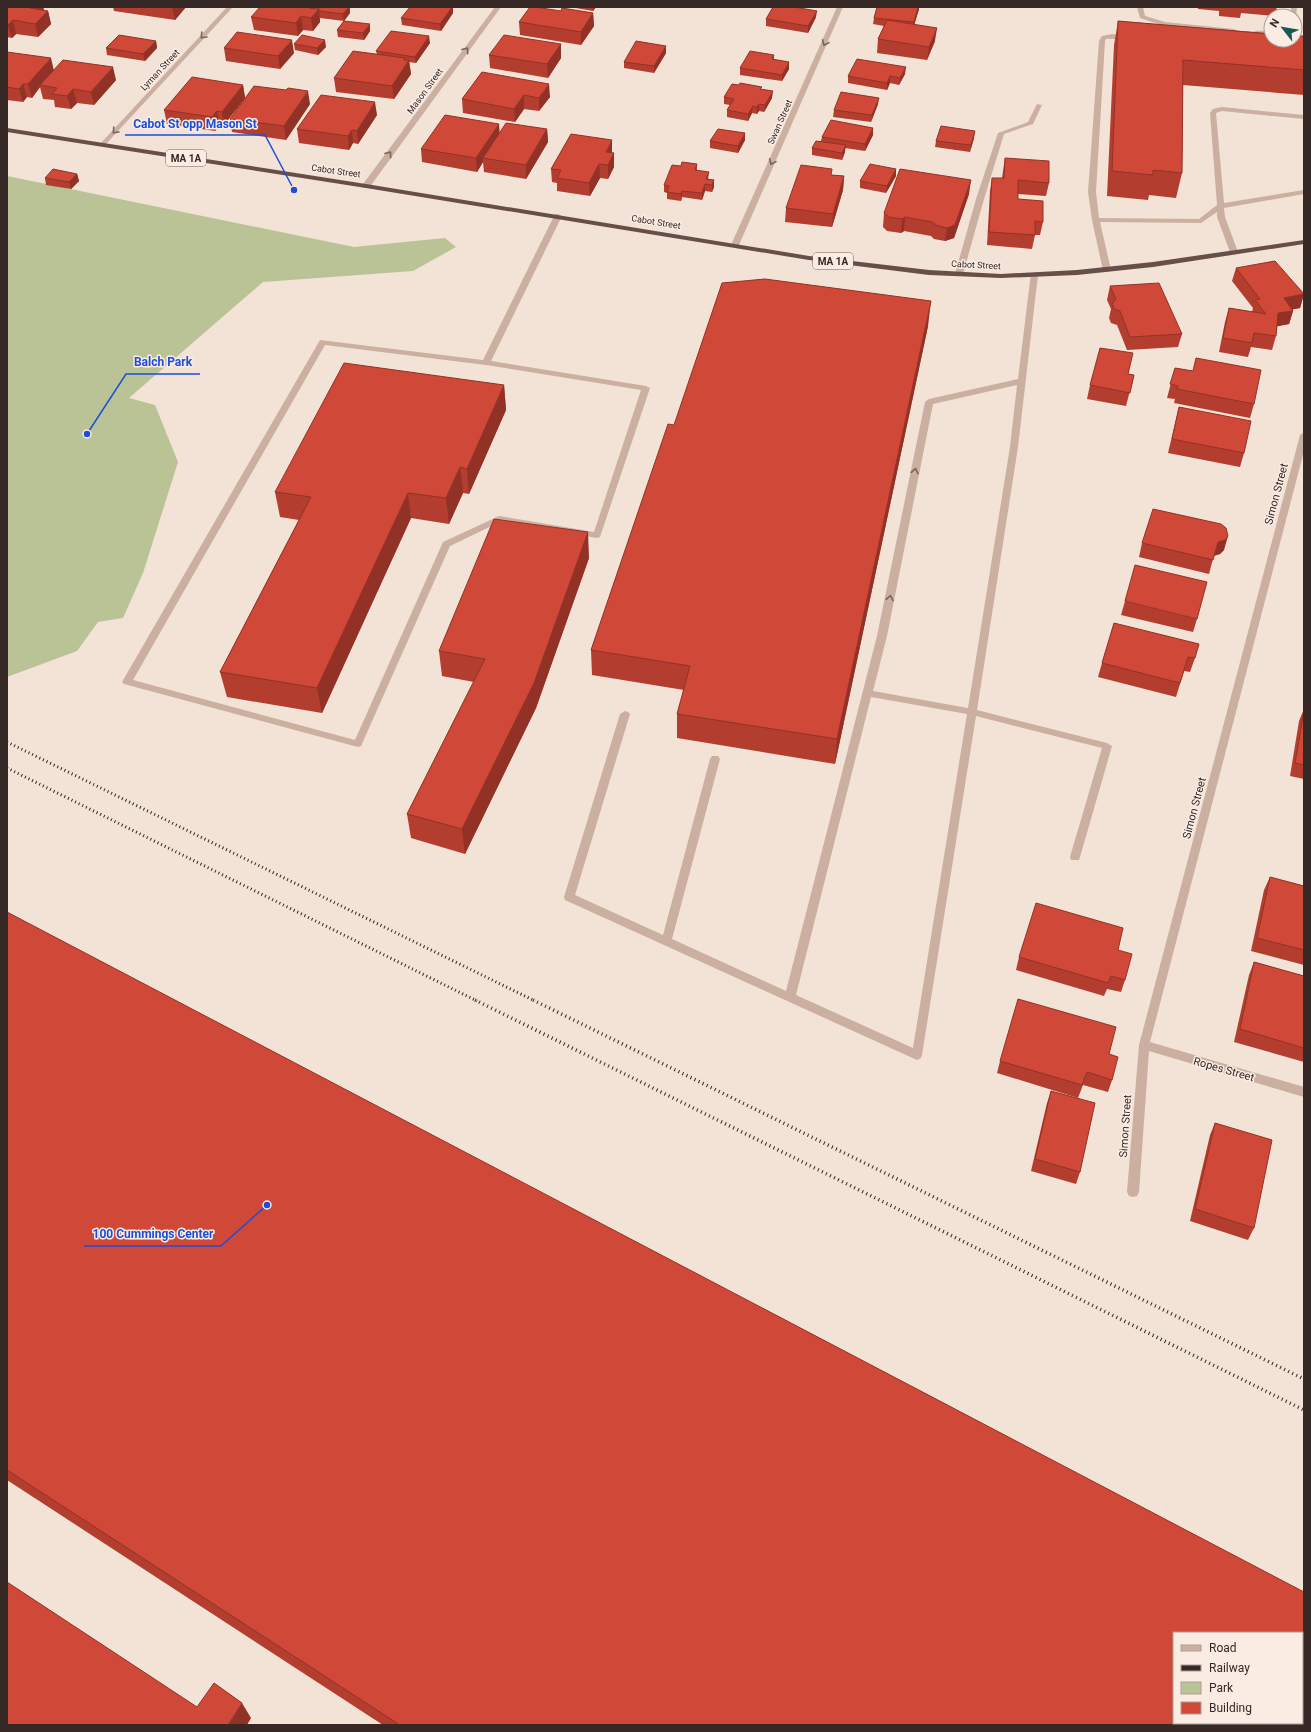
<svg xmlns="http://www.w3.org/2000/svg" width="1311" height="1732" viewBox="0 0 1311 1732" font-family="Roboto,sans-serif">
	<rect width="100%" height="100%" fill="#f3e2d6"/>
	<polygon fill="#b9c395" points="7,176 354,247 445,238 456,247 413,271 263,282 129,398 155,405 178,462 143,573 123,618 98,622 77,651 7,677"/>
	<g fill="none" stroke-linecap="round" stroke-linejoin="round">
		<g fill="#cbafa1" fill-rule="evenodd">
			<polygon points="1137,7 1143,7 1145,16 1165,22 1234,29 1237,31 1234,33 1164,26 1140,18"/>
			<polygon points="1291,7 1297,7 1296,17 1291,16"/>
			<path d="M1271 30V34C1265 37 1255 37 1250 33 1255 29 1264 32 1271 30Z"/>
			<path d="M1112 34 1128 36 1131 38C1125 42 1114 38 1106 39L1105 41 1096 192 1099 218 1199 219 1217 205 1210 113 1213 109 1222 107 1304 115V119L1222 111 1216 113 1224 203 1304 190V194L1224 208 1225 217 1238 252 1237 254H1234L1230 252 1217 217V212L1201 223 1100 222 1111 270 1107 272 1103 270 1092 220 1088 192 1099 41 1102 36Z"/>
			<polygon points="1037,104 1042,105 1033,124 1004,134 984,199 963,274 959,276 956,276 955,274 976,199 998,133 1028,122"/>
			<path d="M555 214H558L562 216 491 361 646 386 650 388 600 537 597 538 500 522 450 546 361 746 358 747 124 684 122 682 320 340 483 360ZM325 345 486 365 641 390 594 532 499 516 443 542 355 740 133 680Z"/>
			<path d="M1031 273H1037L1038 275 1018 447 977 710 1107 743 1112 746 1080 857 1079 860H1071L1070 857 1102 748 976 716 922 1055 921 1058 917 1060 565 900 564 897 620 714 625 711 628 712 630 714 575 895 663 935 710 759 712 756H718L720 759 672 939 786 991 877 636 925 402 929 399 1018 379ZM1017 385 1010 447 968 708 873 691 887 636 933 404ZM871 697 967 714 913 1048 796 995Z"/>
		</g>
		<g fill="#cbafa1" fill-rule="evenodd">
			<polygon points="227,7 233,7 105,145 101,145 101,143"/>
			<polygon points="495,7 501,7 369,188 363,188 363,184"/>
			<polygon points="837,7 843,7 739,245 735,247 732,247 731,245"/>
			<polygon points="1304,432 1304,451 1150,1042 1304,1087 1304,1097 1149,1051 1139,1192 1137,1196 1133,1197 1129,1196 1127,1192 1139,1045 1300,435"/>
		</g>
		<polygon fill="#684e48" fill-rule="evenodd" points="7,128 366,184 809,256 929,270 1001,274 1077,270 1153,262 1304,240 1304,244 1153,267 1077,275 1001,278 929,275 809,260 366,188 7,132"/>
		<g stroke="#352825" stroke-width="3" stroke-dasharray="1 3" stroke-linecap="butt">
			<polyline points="7,742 535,1001"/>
			<polyline points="7,768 477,1001"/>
		</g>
		<g stroke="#352825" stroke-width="3.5" stroke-dasharray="1 3.5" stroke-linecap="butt">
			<polyline points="475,1000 1304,1410"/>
			<polyline points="533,1000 1304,1379"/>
		</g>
	</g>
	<g fill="#b33e2f">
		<polygon points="7,7 43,7 44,11 48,11 51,24 38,37 16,34 12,38 7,37"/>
		<polygon points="113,7 186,7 175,20 114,11"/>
		<polygon points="319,7 350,7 350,13 344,21 370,31 364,40 338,37 337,30 344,21 320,18 320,22 313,31 303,30 298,36 254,30 251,17 311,8 317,9"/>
		<polygon points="453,7 453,13 441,31 402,25 401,18"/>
		<polygon points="570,7 596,7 593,11"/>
		<polygon points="1198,7 1277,7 1275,16 1241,13 1240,18 1219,16 1219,11 1198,9"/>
		<polygon points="919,9 914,25 935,41 927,60 877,53 878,39 884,26 873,24 874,18"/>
		<polygon points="561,11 593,13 594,26 581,45 520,35 519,22"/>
		<polygon points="816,17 808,33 766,26 766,19"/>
		<polygon points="1118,21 1304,36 1304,95 1183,85 1182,173 1176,198 1149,195 1148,200 1107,196 1114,45"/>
		<polygon points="156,41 157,48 145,61 107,55 106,48"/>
		<polygon points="430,43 416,63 409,62 411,74 394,99 336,92 334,78 377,54 376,51"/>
		<polygon points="294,44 326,47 318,55 295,50"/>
		<polygon points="561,44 561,58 548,78 490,68 489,55"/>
		<polygon points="666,46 666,53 654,73 624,68 624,62"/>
		<polygon points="224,48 294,53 280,69 226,61"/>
		<polygon points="7,52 54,70 116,80 94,105 77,103 71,109 55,107 54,100 43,99 40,87 32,98 27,97 23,102 7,100"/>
		<polygon points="774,55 774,59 789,69 782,81 740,75 740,68"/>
		<polygon points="482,72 550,97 539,111 524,109 515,122 463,113 462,99"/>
		<polygon points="905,74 899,85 890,83 887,90 848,83 848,76"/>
		<polygon points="243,85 245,98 224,125 219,125 215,131 167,124 164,110"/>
		<polygon points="762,89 772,98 764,112 759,111 757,114 752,113 748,121 727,117 727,110 730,105 724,104 724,97"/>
		<polygon points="310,104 286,140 232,132 230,119"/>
		<polygon points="878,104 871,122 833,117 834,110"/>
		<polygon points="377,115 358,144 353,143 349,150 299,143 297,129"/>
		<polygon points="499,124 499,133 547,129 548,142 526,179 484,172 483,162 477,172 422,162 421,149"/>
		<polygon points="873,128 873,135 865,151 845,148 845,152 842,160 812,155 812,148 821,141 822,137"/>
		<polygon points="974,138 970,152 935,147 936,141"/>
		<polygon points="745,140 738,153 710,148 710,141"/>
		<polygon points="612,153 614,153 614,167 608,179 600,178 590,196 557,191 557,183 552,182 551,169"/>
		<polygon points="1005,158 1049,183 1046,196 1018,194 1018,199 1043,222 1040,235 1035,235 1032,249 987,245 990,191 992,178 1002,178 1003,171"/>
		<polygon points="697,164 697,171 708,179 714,180 714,187 712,192 705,191 702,200 682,197 681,201 667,199 667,193 664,192 664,185 681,166"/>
		<polygon points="896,169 896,176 886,193 860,188 860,181"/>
		<polygon points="77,174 79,181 71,189 46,185 45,178"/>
		<polygon points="832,175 844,176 843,190 832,227 785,222 786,208"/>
		<polygon points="969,194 954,238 945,241 934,239 931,236 904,231 901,233 887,231 883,227 884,213"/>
		<polygon points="1236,268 1304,294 1300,308 1293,309 1293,311 1289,324 1277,326 1276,336 1272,350 1251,347 1248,357 1219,352 1225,322 1229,308 1252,312 1253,308 1232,281"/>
		<polygon points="1110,286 1182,334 1178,347 1127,350 1117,325 1111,323 1109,318 1111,309 1107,300"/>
		<polygon points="928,326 835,764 677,738 677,714 684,690 592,675 591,650 674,425"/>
		<polygon points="1175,368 1193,371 1254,404 1250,418 1174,403 1175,399 1167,398"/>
		<polygon points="1128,374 1134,375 1126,406 1087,399 1090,385"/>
		<polygon points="504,385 506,410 469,494 463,493 449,524 411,518 322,713 227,697 220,672 299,520 280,517 275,492"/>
		<polygon points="1179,407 1244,453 1240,467 1168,453"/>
		<polygon points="1142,543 1224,550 1220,554 1214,555 1209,574 1139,557"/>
		<polygon points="589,558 536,708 465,854 411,838 407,814 474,682 442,676 439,651"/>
		<polygon points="1125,601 1197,619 1193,632 1121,615"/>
		<polygon points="1114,623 1195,658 1190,672 1184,671 1176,697 1098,677 1102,663"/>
		<polygon points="1304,709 1304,779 1290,776 1299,721"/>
		<polygon points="1270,877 1304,886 1304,965 1251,951 1264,890"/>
		<polygon points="7,912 1304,1725 383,1725 7,1480"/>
		<polygon points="1118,950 1125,980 1121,992 1107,989 1104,996 1016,970 1019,957"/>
		<polygon points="1254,962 1304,976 1304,1062 1234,1042 1249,975"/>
		<polygon points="1109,1054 1112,1080 1108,1092 1083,1085 1078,1098 997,1073 1000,1061"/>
		<polygon points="1051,1091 1080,1172 1076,1184 1031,1171 1047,1103"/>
		<polygon points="1215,1123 1254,1228 1248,1240 1190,1221 1210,1135"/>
	</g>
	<g fill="#923226">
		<polygon points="31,7 43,7 44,10 30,8"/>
		<polygon points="172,7 186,7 175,20"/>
		<polygon points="310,7 311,7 313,17 319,9 320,22 313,31 311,18 309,8"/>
		<polygon points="349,7 350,13 344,21 343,14"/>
		<polygon points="453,7 453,13 441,31 440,24"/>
		<polygon points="593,7 596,7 593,11"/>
		<polygon points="918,7 919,7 919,9 913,29 914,22"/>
		<polygon points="48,11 51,24 38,37 35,24"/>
		<polygon points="817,11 816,17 808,33 808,26"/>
		<polygon points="593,13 594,26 581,45 581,32"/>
		<polygon points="301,16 303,30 298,36 296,23"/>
		<polygon points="13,20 16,34 12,38 8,25"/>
		<polygon points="370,24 370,31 364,40 363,33"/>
		<polygon points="937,28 935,41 927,60 929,47"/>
		<polygon points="429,36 430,43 416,63 415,57"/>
		<polygon points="292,40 294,53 280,69 278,56"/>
		<polygon points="325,40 326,47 318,55 317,48"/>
		<polygon points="156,41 157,48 145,61 143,54"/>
		<polygon points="561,44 561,58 548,78 547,64"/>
		<polygon points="666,46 666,53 654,73 654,66"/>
		<polygon points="51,58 54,71 40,85 40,87 32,98 28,84"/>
		<polygon points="405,58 406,65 409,60 411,74 394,99 392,86"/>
		<polygon points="789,62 789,69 782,81 782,75"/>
		<polygon points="113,67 116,80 94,105 91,92"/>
		<polygon points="906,67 905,74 899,85 900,78"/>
		<polygon points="890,76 890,83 887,90 887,83"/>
		<polygon points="23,84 27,97 23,102 19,89"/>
		<polygon points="549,84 550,97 539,111 539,98"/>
		<polygon points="243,85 245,98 224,125 222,112"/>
		<polygon points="73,89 77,103 71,109 67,96"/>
		<polygon points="308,91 310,104 286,140 284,126"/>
		<polygon points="773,91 772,98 764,112 765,105"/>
		<polygon points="524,95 524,109 515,122 514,109"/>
		<polygon points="879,98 878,104 871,122 872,115"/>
		<polygon points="375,102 377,115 358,144 357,131"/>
		<polygon points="759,104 759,111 757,114 757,107"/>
		<polygon points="753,106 752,113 748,121 748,114"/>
		<polygon points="217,111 219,125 215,131 212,117"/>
		<polygon points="499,124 500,138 483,158 483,162 477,172 476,158"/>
		<polygon points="873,128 873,135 865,151 865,144"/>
		<polygon points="547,129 548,142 526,179 526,165"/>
		<polygon points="352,130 353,143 349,150 348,136"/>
		<polygon points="975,131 974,138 970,152 971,145"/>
		<polygon points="745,133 745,140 738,153 738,146"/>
		<polygon points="612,140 612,153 606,166 606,152"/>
		<polygon points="846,145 845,152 842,160 842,153"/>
		<polygon points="614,153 614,167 608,179 608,165"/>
		<polygon points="599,164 600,178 590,196 589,183"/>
		<polygon points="896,169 896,176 886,193 887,186"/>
		<polygon points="709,172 708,179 706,186 706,179"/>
		<polygon points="77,174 79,181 71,189 69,182"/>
		<polygon points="844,176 843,190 832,227 833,214"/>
		<polygon points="714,180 714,187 712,192 712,185"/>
		<polygon points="971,180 969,194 954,238 945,241 947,228"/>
		<polygon points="705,184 705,191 702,200 702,193"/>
		<polygon points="682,191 682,197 681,201 681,194"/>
		<polygon points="905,217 904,231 901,233 902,219"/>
		<polygon points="1304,294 1300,308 1280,312 1284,298"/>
		<polygon points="931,301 928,326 835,764 837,739"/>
		<polygon points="1293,311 1289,324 1274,327 1278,313"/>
		<polygon points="504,385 506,410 469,494 467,469"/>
		<polygon points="460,467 463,493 449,524 446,498"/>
		<polygon points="408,493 411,518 322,713 317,688"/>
		<polygon points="588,532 589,558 536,708 465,854 462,829"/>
		<polygon points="1228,536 1224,550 1220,554 1214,556 1218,542"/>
		<polygon points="242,1703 251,1718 247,1725 228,1725"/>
	</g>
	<g fill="#d04837" stroke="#923226" fill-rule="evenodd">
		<polygon points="7,7 31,7 30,8 48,11 35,24 13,20 8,25 7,25"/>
		<polygon points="260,7 310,7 309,8 319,9 311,18 301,16 296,23 251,17"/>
		<polygon points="319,7 349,7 343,14 319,11 319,9 317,9"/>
		<polygon points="410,7 452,7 440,24 401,18"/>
		<polygon points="530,7 535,7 561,11 562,8 593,13 581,32 519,22"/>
		<polygon points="773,7 794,7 817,11 808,26 766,19"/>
		<polygon points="877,7 918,7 914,22 874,18"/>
		<polygon points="887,20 937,28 929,47 878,39"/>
		<polygon points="344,21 370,24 363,33 337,30"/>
		<polygon points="1118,21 1271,34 1271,40 1295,40 1295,36 1304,36 1304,70 1183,60 1182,173 1153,170 1153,175 1112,171"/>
		<polygon points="391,31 429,36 415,57 376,51"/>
		<polygon points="237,32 292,40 278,56 224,48"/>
		<polygon points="119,35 156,41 143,54 106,48"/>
		<polygon points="302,35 325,40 317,48 294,44"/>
		<polygon points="504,35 561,44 547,64 489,55"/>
		<polygon points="636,41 666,46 654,66 624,62"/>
		<polygon points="353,51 405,58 404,60 409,60 392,86 334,78"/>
		<polygon points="750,51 774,55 772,59 789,62 782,75 740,68"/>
		<polygon points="7,52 51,58 28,84 23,84 19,89 7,87"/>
		<polygon points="857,59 906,67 900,78 890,76 887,83 848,76"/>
		<polygon points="63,60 113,67 91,92 73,89 67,96 52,94 57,88 40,85"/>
		<polygon points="482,72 549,84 539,98 524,95 514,109 462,99"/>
		<polygon points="192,77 243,85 222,112 217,111 212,117 164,110"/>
		<polygon points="740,83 762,87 760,89 773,91 765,105 759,104 757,107 753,106 748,114 727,110 734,99 724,97 732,84 739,85"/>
		<polygon points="254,86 286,90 288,88 308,91 284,126 230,119"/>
		<polygon points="841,92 879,98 872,115 834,110"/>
		<polygon points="321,95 375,102 357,131 352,130 348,136 297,129"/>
		<polygon points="445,115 499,124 476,158 421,149"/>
		<polygon points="831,120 873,128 865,144 822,137"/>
		<polygon points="506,123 547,129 526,165 483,158"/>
		<polygon points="941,126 975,131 971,145 936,141"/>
		<polygon points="718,129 745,133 738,146 710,141"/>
		<polygon points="571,134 612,140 606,152 614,153 608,165 599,164 589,183 557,178 561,170 551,169"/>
		<polygon points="816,141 846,145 842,153 812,148"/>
		<polygon points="1005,158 1049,161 1049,183 1018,180 1018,199 1043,201 1043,222 1035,221 1035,235 989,232 992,178 1004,178"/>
		<polygon points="682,162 697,164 695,170 709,172 706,179 714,180 712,185 705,184 702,193 682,191 681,194 667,192 669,186 664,185 672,165 681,166"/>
		<polygon points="870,164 896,169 887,186 860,181"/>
		<polygon points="801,165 832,169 831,175 844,176 833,214 786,208"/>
		<polygon points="53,169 77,174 69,182 45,178"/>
		<polygon points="900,169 971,180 955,225 947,228 936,225 932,222 905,217 902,219 889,217 884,213"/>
		<polygon points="1275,261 1304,294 1284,298 1293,311 1278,313 1276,336 1254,333 1252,343 1223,338 1229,308 1266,314 1255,300 1260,299 1236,268"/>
		<polygon points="765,279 931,301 837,739 677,714 690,666 591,650 668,424 674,425 722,283"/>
		<polygon points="1159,283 1182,334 1130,337 1120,311 1114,309 1112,304 1116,299 1110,286"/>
		<polygon points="1100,348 1133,353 1128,374 1134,375 1130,393 1090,385"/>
		<polygon points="1196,358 1261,370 1254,404 1177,389 1178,386 1170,384 1175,368 1193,371"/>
		<polygon points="344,363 504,385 467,469 460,467 446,498 408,493 317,688 220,672 311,497 275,492"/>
		<polygon points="1179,407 1251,421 1244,453 1172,439"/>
		<polygon points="1153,509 1221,524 1226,528 1228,536 1225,540 1218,542 1213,560 1142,543"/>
		<polygon points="494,519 588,532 534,683 462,829 407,814 485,659 439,651"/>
		<polygon points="1135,565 1207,582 1197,619 1125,601"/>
		<polygon points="1114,623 1199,644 1195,658 1188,657 1180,683 1102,663"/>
		<polygon points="1304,710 1304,765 1295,763"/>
		<polygon points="1270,877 1304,886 1304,950 1257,938"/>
		<polygon points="1036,903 1123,928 1118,950 1132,954 1125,980 1111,976 1108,983 1019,957"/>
		<path d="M7 912 1304 1592V1725H400L7 1470ZM1174 1633H1302V1723H1174Z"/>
		<polygon points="1254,962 1304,976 1304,1048 1240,1029"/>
		<polygon points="1018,999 1116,1027 1109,1054 1118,1057 1112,1080 1087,1072 1082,1085 1000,1061"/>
		<polygon points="1051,1091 1095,1103 1080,1172 1035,1159"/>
		<polygon points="1215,1123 1272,1140 1254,1228 1195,1209"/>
		<polygon points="7,1582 197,1707 214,1683 242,1703 228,1725 7,1725"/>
	</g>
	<defs><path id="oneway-chevron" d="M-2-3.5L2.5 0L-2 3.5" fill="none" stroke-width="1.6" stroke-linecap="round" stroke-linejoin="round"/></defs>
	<g stroke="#78655d">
		<use href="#oneway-chevron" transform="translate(203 36) rotate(133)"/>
		<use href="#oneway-chevron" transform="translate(825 43) rotate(114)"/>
		<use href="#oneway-chevron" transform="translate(466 50) rotate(-54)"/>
		<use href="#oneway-chevron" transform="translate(115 131) rotate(133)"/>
		<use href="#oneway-chevron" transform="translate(389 154) rotate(-54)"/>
		<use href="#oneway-chevron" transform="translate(772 162) rotate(114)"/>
		<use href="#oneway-chevron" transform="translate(915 471) rotate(-79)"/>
		<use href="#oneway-chevron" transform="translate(890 598) rotate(-79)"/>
	</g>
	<g text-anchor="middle" stroke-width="3" stroke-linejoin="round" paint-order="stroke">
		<g font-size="9" fill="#352825" stroke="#faece3">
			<text transform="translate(160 70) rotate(-47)" y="3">Lyman Street</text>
			<text transform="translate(425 91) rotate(-54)" y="3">Mason Street</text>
			<text transform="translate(780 122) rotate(-66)" y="3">Swan Street</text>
			<text transform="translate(336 171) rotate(8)" y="3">Cabot Street</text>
			<text transform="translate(656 222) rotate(9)" y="3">Cabot Street</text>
			<text transform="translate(976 265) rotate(3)" y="3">Cabot Street</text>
		</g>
		<g fill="#faece3" stroke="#70635e" stroke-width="1">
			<rect x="166" y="150" width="40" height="16" rx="3"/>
			<rect x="813" y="253" width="40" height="16" rx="3"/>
		</g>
		<g font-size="10" font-weight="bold" fill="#352825">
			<text x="186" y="162">MA 1A</text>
			<text x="833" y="265">MA 1A</text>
		</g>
		<g font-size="11" fill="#352825" stroke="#faece3">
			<text transform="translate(1276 494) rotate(-75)" y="4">Simon Street</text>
			<text transform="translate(1194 808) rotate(-75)" y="4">Simon Street</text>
			<text transform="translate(1224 1069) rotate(16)" y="4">Ropes Street</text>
			<text transform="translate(1125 1126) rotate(-86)" y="4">Simon Street</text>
		</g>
	</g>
	<path fill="none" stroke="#1d4ed8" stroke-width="1.5" d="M294 190L265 135H125M87 434L126 374H200M267 1205L221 1246H84"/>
	<g fill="#1d4ed8" stroke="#faece3" stroke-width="1.5">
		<circle cx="294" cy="190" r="4"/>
		<circle cx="87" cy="434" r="4"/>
		<circle cx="267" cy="1205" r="4"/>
	</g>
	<g font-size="12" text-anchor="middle" font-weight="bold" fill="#1d4ed8" stroke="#faece3" stroke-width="3" stroke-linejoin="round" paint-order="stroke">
		<text x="195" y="128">Cabot St opp Mason St</text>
		<text x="163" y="366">Balch Park</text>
		<text x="153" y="1238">100 Cummings Center</text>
	</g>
	<rect width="1311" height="1732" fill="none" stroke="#352825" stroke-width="16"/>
	<rect x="1173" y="1632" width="130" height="92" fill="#faece3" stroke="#ab9e97"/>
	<rect x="1181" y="1645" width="20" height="6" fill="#cbafa1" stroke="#ab9e97"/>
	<text x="1209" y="1652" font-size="12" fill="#352825">Road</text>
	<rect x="1181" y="1665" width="20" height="6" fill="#352825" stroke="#ab9e97"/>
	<text x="1209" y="1672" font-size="12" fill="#352825">Railway</text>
	<rect x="1181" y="1682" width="20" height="12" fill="#b9c395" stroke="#ab9e97"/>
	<text x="1209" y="1692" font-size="12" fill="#352825">Park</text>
	<rect x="1181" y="1702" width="20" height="12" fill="#d04837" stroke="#ab9e97"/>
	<text x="1209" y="1712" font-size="12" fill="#352825">Building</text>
	<g transform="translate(1283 28) rotate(301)"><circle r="19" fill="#faece3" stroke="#ab9e97"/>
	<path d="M0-3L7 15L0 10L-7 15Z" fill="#175a55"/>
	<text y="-6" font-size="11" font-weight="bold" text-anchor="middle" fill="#352825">N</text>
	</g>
</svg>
